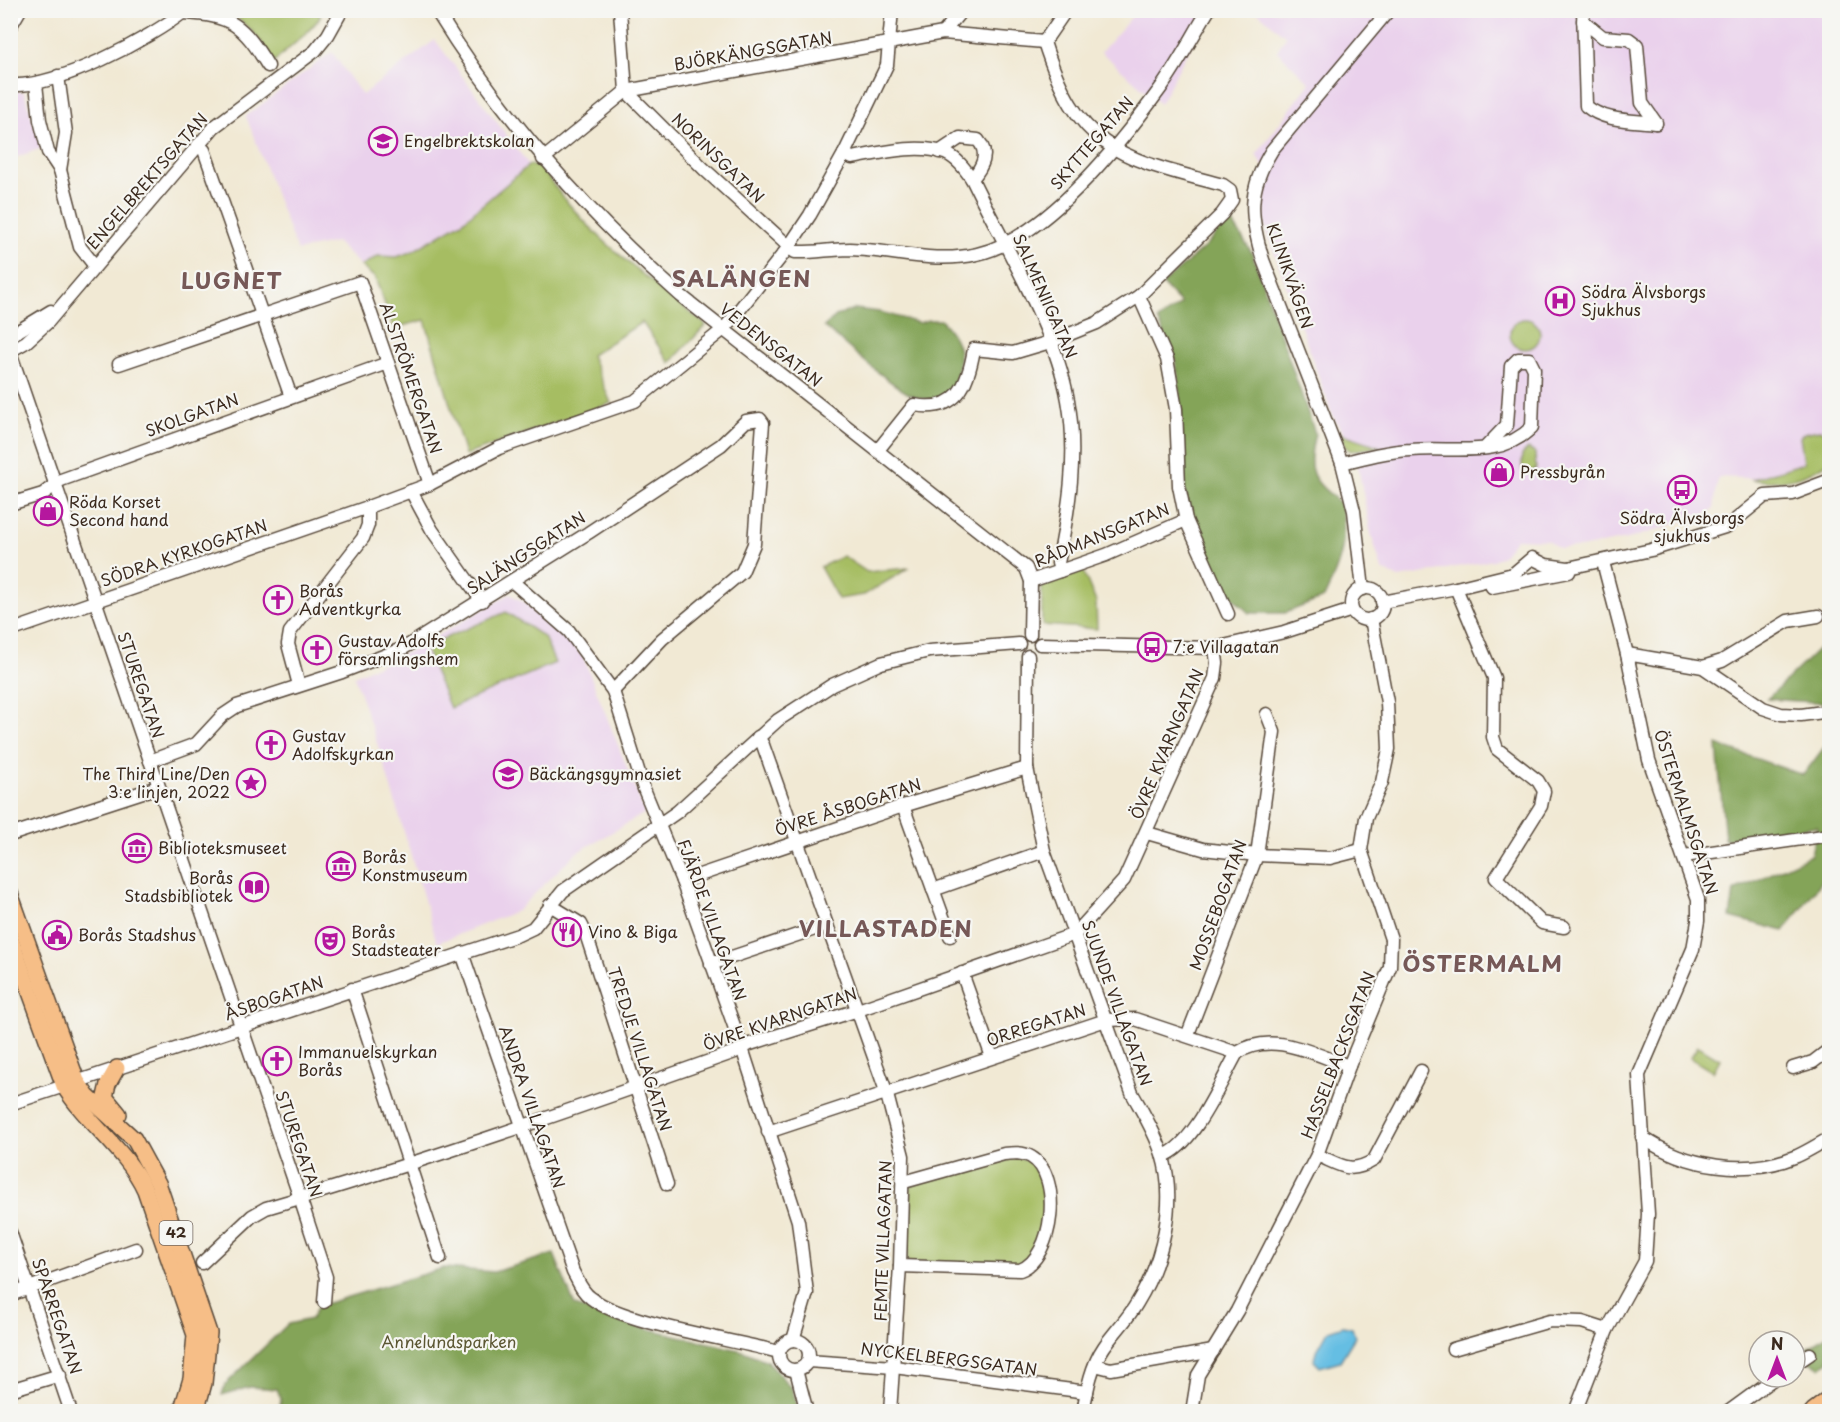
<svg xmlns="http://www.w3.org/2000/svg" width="1840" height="1422" viewBox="0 0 1840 1422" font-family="'Playpen Sans',sans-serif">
	<rect width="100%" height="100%" fill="#f6f6f2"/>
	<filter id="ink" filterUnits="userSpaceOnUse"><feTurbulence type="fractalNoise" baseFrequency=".0167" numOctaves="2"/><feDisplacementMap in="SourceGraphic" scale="12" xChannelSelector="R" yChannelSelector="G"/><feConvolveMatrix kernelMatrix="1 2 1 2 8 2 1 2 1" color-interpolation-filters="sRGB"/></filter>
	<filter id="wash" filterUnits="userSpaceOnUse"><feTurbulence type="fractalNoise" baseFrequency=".008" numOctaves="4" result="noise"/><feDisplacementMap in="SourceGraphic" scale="24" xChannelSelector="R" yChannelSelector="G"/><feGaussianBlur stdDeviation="1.35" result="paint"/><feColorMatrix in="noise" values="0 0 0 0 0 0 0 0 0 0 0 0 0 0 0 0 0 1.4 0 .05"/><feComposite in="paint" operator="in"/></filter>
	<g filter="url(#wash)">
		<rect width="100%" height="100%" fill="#f1e9d4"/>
		<g fill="#ead1ec">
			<polygon points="1137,11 1225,11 1205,19 1160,104 1101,52"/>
			<polygon points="1256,11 1829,11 1829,450 1815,466 1766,479 1718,477 1714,509 1708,513 1632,538 1580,548 1559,548 1547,540 1516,539 1502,556 1493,560 1399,578 1382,570 1370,530 1355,450 1333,417 1265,226 1264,200 1270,176 1256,155 1310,83 1277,51 1286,36"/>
			<polygon points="435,40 529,165 462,222 413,251 397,257 378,256 361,266 336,242 297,251 246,116 332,52 362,95"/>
			<polygon points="10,91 24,92 42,148 11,159"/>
			<polygon points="510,594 551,619 583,657 645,813 576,853 517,911 437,943 383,761 354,676 413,650"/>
		</g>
		<g fill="#a6bd62" stroke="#707440" stroke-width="1.5">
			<path d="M223 11H316L321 16C308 35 290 46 274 62 260 40 248 21 223 11Z"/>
			<path d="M529 165 541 167C582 231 647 278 706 325L670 363 642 322 591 355 611 403 465 455 425 320 394 328 375 278 361 266 378 256 397 257 413 251 462 222Z"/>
			<circle cx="1525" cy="334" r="15"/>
			<path d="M1819 430 1829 433V462C1807 476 1779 486 1753 479L1804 463 1800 437 1804 433Z"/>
			<polygon points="1340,434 1343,434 1381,447 1351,451 1345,447"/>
			<polygon points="1528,449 1535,453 1536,469 1527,474 1522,469 1522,455"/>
			<polygon points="843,556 867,572 909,568 864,595 838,599 820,567"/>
			<polygon points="1083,571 1096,602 1097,629 1042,625 1042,586"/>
			<polygon points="506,612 544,637 555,663 450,708 424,647"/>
			<polygon points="1698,1046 1720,1059 1713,1072 1690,1058"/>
			<path d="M1017 1157C1021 1158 1027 1159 1030 1161 1044 1170 1051 1214 1046 1229 1040 1244 1033 1257 1019 1266L907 1263 911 1185Z"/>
		</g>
		<g fill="#84a458" stroke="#60673b" stroke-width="1.5">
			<path d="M1226 222 1233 223 1252 253 1315 433C1306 474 1310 478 1342 504 1347 544 1341 562 1324 598L1285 613H1249L1221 586 1192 525 1183 485 1179 380 1174 356 1158 320 1181 304 1162 284 1206 246Z"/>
			<path d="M855 309 880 312 919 323 929 320H941C955 335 963 349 958 370 956 378 954 389 947 395 939 401 925 400 916 397 896 391 843 342 824 327L836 316Z"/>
			<polygon points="1829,639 1829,703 1767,699"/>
			<polygon points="1829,741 1829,872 1784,931 1730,917 1734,891 1811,855 1817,826 1725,840 1717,745 1803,775"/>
			<polygon points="554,1254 575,1306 623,1323 743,1351 767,1361 792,1389 799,1411 279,1412 281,1399 277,1389 250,1387 222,1395 225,1385 288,1324 311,1319 318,1306 444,1268 494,1272"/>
			<polygon points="1829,1334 1829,1361 1820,1367 1796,1356"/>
		</g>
		<polygon fill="#65bee3" stroke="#507480" stroke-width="1.5" points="1343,1326 1352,1328 1355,1337 1340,1361 1320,1367 1314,1361 1315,1354 1328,1331"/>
	</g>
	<g filter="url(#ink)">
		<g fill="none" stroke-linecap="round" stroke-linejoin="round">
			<g stroke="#564739" stroke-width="15">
				<g id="minor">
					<path d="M436 10C503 119 585 211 680 295L1026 568 1031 581 1030 635"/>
					<path d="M1583 10 1586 106C1605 122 1633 120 1656 123"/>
					<path d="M183 13C232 15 243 25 268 66"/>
					<polyline points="1583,21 1603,37 1629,39 1637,45 1642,103 1656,123"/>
					<polyline points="10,27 20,10"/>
					<polyline points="943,33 962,10"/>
					<polyline points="1044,42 1066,10"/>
					<polyline points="58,76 66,133 60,170"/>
					<polyline points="36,84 40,120 48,152 60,170 80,247 95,266"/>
					<path d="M10 85C57 88 150 39 186 10"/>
					<path d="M626 91 704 169 795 252C813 253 831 249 850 249 892 250 935 264 977 254 1045 239 1120 144 1160 89 1178 64 1192 37 1208 11"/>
					<polyline points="626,91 943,33 1044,42"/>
					<polyline points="198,145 204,150 291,397"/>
					<path d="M939 152 960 138 978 140C990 154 982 167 972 179"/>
					<path d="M844 154 852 158C880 153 918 143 945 153 957 158 965 169 972 179 1004 246 1055 327 1068 400 1078 455 1069 509 1058 563L1060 571"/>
					<polyline points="543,159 626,91 620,10"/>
					<polyline points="1139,296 1167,359 1176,409 1179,486 1186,520 1228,614"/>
					<polyline points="10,336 51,311"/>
					<polyline points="10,351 26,342 48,322 214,127 315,51 328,35 342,10"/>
					<polyline points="10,352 300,1198 326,1277 324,1302"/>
					<polyline points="119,364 360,282 430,484"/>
					<path d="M878 450 914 405C957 413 968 385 974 349L1013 353 1050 342 1097 323 1139 296 1222 214 1232 200 1230 190 1223 185C1121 158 1079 152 1044 42"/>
					<path d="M1342 463C1365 457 1388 451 1411 450 1452 446 1500 460 1532 427L1534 369 1529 359H1518L1511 366 1507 425 1486 447"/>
					<polyline points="411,491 432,530 482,601"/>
					<polyline points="10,504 43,494 61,480 388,363"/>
					<polyline points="1031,581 1106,555 1186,520"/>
					<polyline points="513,582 569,631 613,691 644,789 682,881 742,1048 798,1221 807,1293 793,1340"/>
					<polyline points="1492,587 1569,572"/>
					<polyline points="1456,588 1494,678 1493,737 1497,749 1538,781 1544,791 1541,806 1496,878 1542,923 1564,927"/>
					<circle cx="1367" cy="604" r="16"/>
					<path d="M1363 589 1354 511 1342 463 1263 260C1250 217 1247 190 1272 150L1389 10"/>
					<polyline points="1382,602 1456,588 1513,574 1532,558 1546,565 1568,568 1651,550 1728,526 1765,496 1793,494 1830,480"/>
					<polyline points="10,631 368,507"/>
					<polyline points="1040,644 1215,648 1284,632 1352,610"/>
					<polyline points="1627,654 1703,667 1763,708 1781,714 1801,715 1830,711"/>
					<path d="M1028 656 1027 768 1044 851 1132 1093C1143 1113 1155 1132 1162 1154 1177 1202 1163 1261 1137 1303 1128 1319 1114 1332 1104 1347 1091 1366 1087 1390 1083 1412"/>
					<polyline points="1703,667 1722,661 1788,621 1818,616"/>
					<polyline points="299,685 288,644 290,632 363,538 368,525 368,507 430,484 499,448 635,401 725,328 788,248 810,215 844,154 887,65 892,10"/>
					<polyline points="758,737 763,745 886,1091 903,1156 900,1266 890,1412"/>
					<polyline points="150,761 196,744 222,716 237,706 342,672 404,648 588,533 721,445 746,421 760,419 763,423 754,544 742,572 662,639 613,691"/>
					<polyline points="903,806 950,936"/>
					<polyline points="1147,833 1203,849 1257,855 1330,858 1361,850"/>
					<polyline points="10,835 158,787"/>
					<polyline points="1684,856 1830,835"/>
					<polyline points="682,881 903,806 1027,768"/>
					<polyline points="933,890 1044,851"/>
					<polyline points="550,905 581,924 586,934 667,1184"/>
					<path d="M462 953 573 1272C578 1281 582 1292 591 1298 624 1324 735 1340 779 1352"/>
					<polyline points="711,964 827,925"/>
					<polyline points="962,973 992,1057"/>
					<polyline points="352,989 440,1258"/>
					<polyline points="1188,1034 1257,855 1274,732 1267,714"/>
					<polyline points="1793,1068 1813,1062 1830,1049"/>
					<polyline points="10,1104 518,935 533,928 563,891 677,812 778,720 832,685 881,663 929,651 1019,644"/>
					<path d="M768 1132 1106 1020 1135 1019 1237 1053C1272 1030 1313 1054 1349 1066"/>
					<path d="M1642 1137C1685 1167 1747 1177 1797 1156 1808 1151 1819 1144 1830 1138"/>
					<path d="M1317 1155C1341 1165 1350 1175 1374 1160L1421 1071"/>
					<path d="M1163 1156C1194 1146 1221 1081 1237 1053"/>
					<polyline points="10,1232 71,1412"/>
					<path d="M202 1263 252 1216 266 1208C424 1162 580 1107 735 1052L750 1044 858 1010 1075 934 1124 880 1215 678 1217 663 1215 648"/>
					<path d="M900 1266 1020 1270C1054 1258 1063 1175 1031 1157 1023 1152 1013 1153 1004 1154L904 1182"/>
					<polyline points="10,1295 136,1249"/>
					<circle cx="794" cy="1355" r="15"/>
					<polyline points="1453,1349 1550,1321 1582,1322 1607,1330"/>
					<polyline points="808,1361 894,1367 1087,1392"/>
					<polyline points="1795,1364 1810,1354"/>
					<polyline points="1095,1365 1111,1369 1213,1351"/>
					<polyline points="796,1370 807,1412"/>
					<polyline points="10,1390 60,1375"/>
					<polyline points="1192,1412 1198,1375 1237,1311 1317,1155 1349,1066 1390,967 1391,939 1361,850 1366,818 1382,782 1389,749 1387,702 1371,619"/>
					<polyline points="1575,1412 1607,1330 1645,1261 1648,1214 1639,1075 1693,949 1698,921 1698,899 1649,760 1627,654 1603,562"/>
					<polyline points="1728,1412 1776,1377"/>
				</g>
			</g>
			<g stroke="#564739" stroke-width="18">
				<g id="major">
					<polyline points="10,893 77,1081 87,1096 134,1139 158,1183 209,1333 204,1383 196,1412"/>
					<path d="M10 937 64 1086C87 1124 126 1149 145 1190L195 1335 191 1379 181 1412"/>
					<polyline points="117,1068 108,1084 105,1097 119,1114"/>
				</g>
			</g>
			<g stroke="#564739" stroke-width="21">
				<polyline id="highway" points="1814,1412 1830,1400"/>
			</g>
			<use href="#minor" stroke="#fff" stroke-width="12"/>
			<use href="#major" stroke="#f6be87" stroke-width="15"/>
			<use href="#highway" stroke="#f6be87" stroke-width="18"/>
		</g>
	</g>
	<defs>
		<g id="school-ring" transform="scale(1.5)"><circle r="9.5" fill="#f6f6f2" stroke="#b5179e" stroke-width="1.5"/><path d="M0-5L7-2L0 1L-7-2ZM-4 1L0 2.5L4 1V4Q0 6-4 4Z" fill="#b5179e"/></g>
		<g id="hospital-ring" transform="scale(1.5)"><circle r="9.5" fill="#f6f6f2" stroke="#b5179e" stroke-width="1.5"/><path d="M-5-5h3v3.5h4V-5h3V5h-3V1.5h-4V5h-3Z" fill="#b5179e"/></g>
		<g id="shop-ring" transform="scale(1.5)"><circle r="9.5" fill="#f6f6f2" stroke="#b5179e" stroke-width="1.5"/><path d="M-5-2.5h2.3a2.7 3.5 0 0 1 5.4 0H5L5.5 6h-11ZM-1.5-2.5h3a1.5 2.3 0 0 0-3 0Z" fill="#b5179e"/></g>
		<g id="bus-ring" transform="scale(1.5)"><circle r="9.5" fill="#f6f6f2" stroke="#b5179e" stroke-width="1.5"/><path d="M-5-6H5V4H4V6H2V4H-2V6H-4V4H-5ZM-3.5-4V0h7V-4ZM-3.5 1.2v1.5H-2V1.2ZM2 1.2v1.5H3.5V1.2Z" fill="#b5179e"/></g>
		<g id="church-ring" transform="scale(1.5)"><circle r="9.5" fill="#f6f6f2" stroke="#b5179e" stroke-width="1.5"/><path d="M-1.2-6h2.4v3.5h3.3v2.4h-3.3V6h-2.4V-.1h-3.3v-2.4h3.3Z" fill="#b5179e"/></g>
		<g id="sight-ring" transform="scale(1.5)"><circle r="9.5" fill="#f6f6f2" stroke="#b5179e" stroke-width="1.5"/><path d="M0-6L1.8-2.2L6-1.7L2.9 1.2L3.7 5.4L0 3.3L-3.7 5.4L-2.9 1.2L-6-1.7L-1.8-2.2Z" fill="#b5179e"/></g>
		<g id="museum-ring" transform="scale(1.5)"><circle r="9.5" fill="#f6f6f2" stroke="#b5179e" stroke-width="1.5"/><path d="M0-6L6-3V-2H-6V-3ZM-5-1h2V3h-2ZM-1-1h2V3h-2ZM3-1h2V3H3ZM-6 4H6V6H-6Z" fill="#b5179e"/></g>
		<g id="library-ring" transform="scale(1.5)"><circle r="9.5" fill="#f6f6f2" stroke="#b5179e" stroke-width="1.5"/><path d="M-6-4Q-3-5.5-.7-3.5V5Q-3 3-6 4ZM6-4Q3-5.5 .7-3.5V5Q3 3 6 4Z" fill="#b5179e"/></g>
		<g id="restaurant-ring" transform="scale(1.5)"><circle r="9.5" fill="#f6f6f2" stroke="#b5179e" stroke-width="1.5"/><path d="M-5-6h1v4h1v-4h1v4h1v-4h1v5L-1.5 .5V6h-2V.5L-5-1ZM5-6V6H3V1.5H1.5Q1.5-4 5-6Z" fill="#b5179e"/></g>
		<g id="civic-ring" transform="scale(1.5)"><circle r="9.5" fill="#f6f6f2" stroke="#b5179e" stroke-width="1.5"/><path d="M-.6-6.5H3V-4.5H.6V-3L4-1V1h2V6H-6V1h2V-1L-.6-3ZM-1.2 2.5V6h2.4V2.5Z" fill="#b5179e"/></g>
		<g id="theatre-ring" transform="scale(1.5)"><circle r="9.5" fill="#f6f6f2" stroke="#b5179e" stroke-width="1.5"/><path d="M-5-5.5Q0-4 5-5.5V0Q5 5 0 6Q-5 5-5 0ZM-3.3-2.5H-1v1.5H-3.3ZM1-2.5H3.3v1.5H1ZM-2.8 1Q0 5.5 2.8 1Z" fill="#b5179e"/></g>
	</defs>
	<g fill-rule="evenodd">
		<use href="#school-ring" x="383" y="141"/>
		<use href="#hospital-ring" x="1560" y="301"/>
		<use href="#shop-ring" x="1499" y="472"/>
		<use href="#bus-ring" x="1682" y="490"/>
		<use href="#shop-ring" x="48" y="511"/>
		<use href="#church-ring" x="278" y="600"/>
		<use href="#bus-ring" x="1152" y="647"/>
		<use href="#church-ring" x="317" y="650"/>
		<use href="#church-ring" x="271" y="745"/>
		<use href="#school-ring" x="508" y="774"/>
		<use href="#sight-ring" x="251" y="783"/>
		<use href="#museum-ring" x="137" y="848"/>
		<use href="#museum-ring" x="341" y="866"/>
		<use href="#library-ring" x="254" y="887"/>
		<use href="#restaurant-ring" x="567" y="932"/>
		<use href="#civic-ring" x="57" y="935"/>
		<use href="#theatre-ring" x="330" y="941"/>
		<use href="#church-ring" x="277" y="1061"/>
	</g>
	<g text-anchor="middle" stroke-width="4.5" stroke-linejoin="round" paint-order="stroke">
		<rect fill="#f6f6f2" stroke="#73675e" stroke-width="1.5" x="159.5" y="1221" width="33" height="24" rx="4.5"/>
		<g font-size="15" font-weight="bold" fill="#3b2a1e">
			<text x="176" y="1238">42</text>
		</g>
		<g font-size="16" fill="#3b2a1e" stroke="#f6f6f2">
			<text transform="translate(753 51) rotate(-10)" y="6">BJÖRKÄNGSGATAN</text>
			<text transform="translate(1092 143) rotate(-49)" y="6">SKYTTEGATAN</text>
			<text transform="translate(718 158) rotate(44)" y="6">NORINSGATAN</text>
			<text transform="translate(147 181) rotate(-49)" y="6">ENGELBREKTSGATAN</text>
			<text transform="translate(1290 276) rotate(71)" y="6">KLINIKVÄGEN</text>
			<text transform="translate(1045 296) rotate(66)" y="6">SALMENIIGATAN</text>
			<text transform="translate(771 345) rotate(38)" y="6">VEDENSGATAN</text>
			<text transform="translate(411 378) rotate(71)" y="6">ALSTRÖMERGATAN</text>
			<text transform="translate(192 415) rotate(-20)" y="6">SKOLGATAN</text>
			<text transform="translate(1102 535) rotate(-22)" y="6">RÅDMANSGATAN</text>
			<text transform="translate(184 553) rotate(-19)" y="6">SÖDRA KYRKOGATAN</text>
			<text transform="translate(526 553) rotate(-33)" y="6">SALÄNGSGATAN</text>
			<text transform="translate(141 685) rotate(71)" y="6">STUREGATAN</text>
			<text transform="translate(1167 744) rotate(-67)" y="6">ÖVRE KVARNGATAN</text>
			<text transform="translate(848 807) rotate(-18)" y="6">ÖVRE ÅSBOGATAN</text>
			<text transform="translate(1686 812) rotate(72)" y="6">ÖSTERMALMSGATAN</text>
			<text transform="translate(1218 905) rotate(-70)" y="6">MOSSEBOGATAN</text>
			<text transform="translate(712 920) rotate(70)" y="6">FJÄRDE VILLAGATAN</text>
			<text transform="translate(274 998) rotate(-19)" y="6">ÅSBOGATAN</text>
			<text transform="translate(1117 1003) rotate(70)" y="6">SJUNDE VILLAGATAN</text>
			<text transform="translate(780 1019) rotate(-19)" y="6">ÖVRE KVARNGATAN</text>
			<text transform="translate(1036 1025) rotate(-18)" y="6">ORREGATAN</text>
			<text transform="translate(640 1049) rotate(72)" y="6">TREDJE VILLAGATAN</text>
			<text transform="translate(1338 1055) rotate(-69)" y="6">HASSELBACKSGATAN</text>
			<text transform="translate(532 1107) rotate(71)" y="6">ANDRA VILLAGATAN</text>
			<text transform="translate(299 1144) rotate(71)" y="6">STUREGATAN</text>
			<text transform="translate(883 1241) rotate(-88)" y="6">FEMTE VILLAGATAN</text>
			<text transform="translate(57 1316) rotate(71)" y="6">SPARREGATAN</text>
			<text transform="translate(949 1359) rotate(7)" y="6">NYCKELBERGSGATAN</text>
		</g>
		<g font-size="16" fill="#3b2a1e" stroke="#f6f6f2" text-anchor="start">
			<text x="404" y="147">Engelbrektskolan</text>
			<text x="1581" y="298">Södra Älvsborgs<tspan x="1581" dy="18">Sjukhus</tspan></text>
			<text x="1520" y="478">Pressbyrån</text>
			<text x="69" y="508">Röda Korset<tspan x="69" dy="18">Second hand</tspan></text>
			<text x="1682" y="524" text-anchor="middle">Södra Älvsborgs<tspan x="1682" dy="18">sjukhus</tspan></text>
			<text x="299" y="597">Borås<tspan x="299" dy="18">Adventkyrka</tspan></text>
			<text x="338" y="647">Gustav Adolfs<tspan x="338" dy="18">församlingshem</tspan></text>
			<text x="1173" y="653">7:e Villagatan</text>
			<text x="292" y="742">Gustav<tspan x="292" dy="18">Adolfskyrkan</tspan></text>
			<text x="230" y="780" text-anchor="end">The Third Line/Den<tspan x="230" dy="18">3:e linjen, 2022</tspan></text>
			<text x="529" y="780">Bäckängsgymnasiet</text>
			<text x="158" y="854">Biblioteksmuseet</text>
			<text x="362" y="863">Borås<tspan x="362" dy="18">Konstmuseum</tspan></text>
			<text x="233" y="884" text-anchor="end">Borås<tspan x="233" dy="18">Stadsbibliotek</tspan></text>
			<text x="351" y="938">Borås<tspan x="351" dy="18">Stadsteater</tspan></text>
			<text x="588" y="938">Vino &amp; Biga</text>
			<text x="78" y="941">Borås Stadshus</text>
			<text x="298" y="1058">Immanuelskyrkan<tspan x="298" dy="18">Borås</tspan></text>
		</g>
		<g font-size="16" fill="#5b5632" stroke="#f6f6f2">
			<text x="449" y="1348">Annelundsparken</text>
		</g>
		<g font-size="22" font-weight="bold" letter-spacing="1.5" fill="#765857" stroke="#f6f6f2">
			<text x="742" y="287">SALÄNGEN</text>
			<text x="232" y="289">LUGNET</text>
			<text x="886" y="937">VILLASTADEN</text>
			<text x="1483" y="972">ÖSTERMALM</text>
		</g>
	</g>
	<rect width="1840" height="1422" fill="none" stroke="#f6f6f2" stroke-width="36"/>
	<g transform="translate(1777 1359)"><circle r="28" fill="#f6f6f2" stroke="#aba49d" stroke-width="1.5"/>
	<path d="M0-4.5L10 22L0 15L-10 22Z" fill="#b5179e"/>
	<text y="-9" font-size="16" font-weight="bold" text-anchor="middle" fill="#3b2a1e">N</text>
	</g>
</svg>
